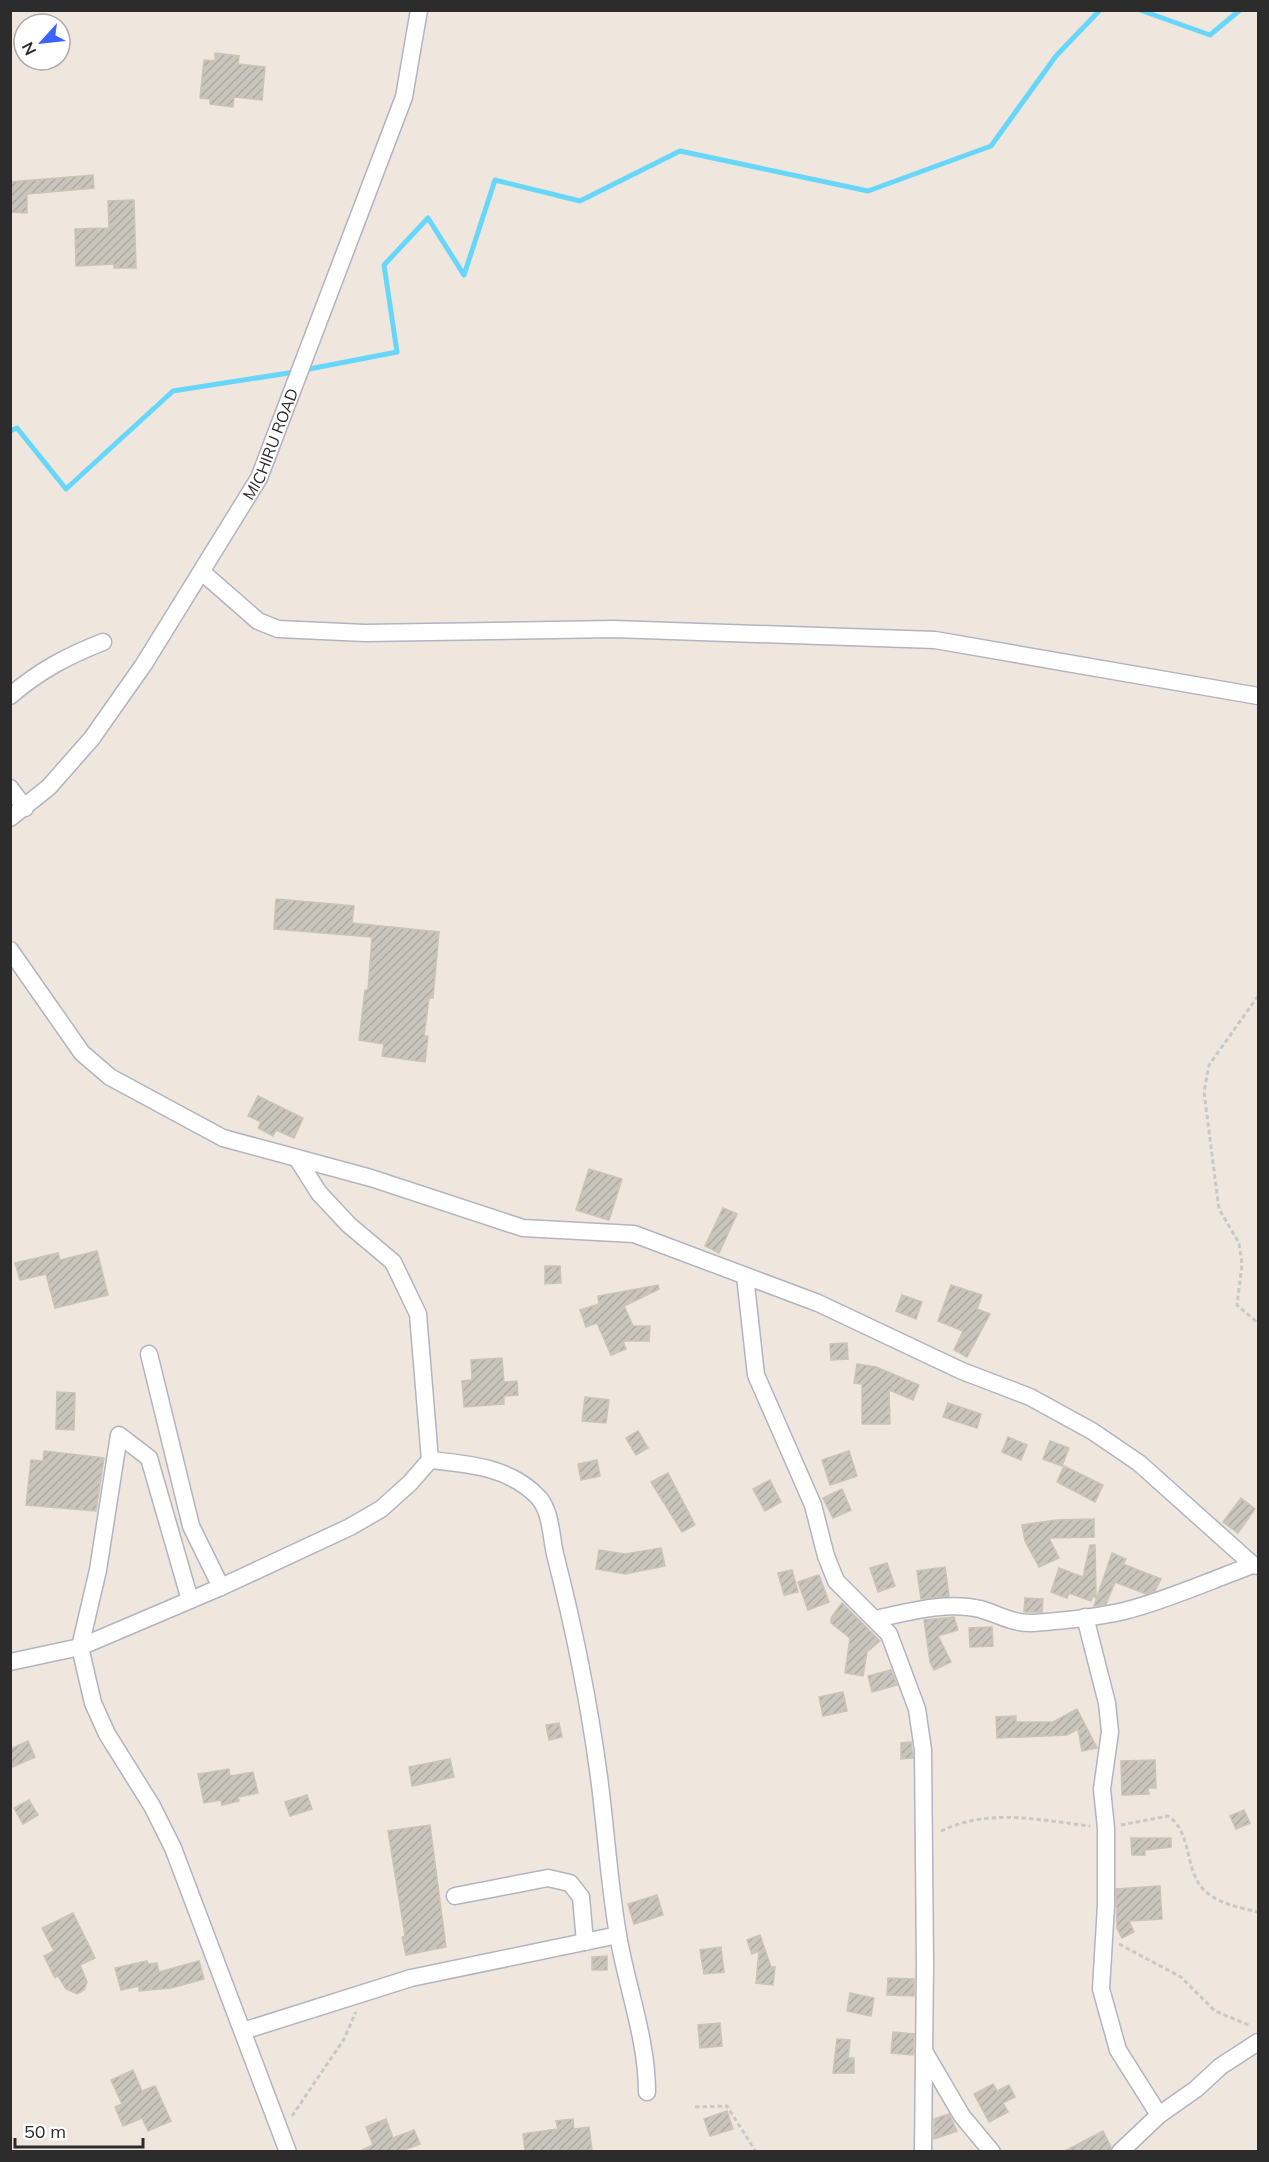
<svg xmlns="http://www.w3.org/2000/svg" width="1269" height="2162" viewBox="0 0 1269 2162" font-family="Mulish,sans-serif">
	<defs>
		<pattern id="building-hatch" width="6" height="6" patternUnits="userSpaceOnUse" patternTransform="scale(1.5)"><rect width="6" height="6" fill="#cac5bc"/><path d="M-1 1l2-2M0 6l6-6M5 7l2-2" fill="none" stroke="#aea9a2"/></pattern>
	</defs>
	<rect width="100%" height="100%" fill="#efe7dd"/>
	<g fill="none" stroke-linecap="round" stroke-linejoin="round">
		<g stroke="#66d6fb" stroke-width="5">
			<polyline points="1140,10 1210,35 1240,10"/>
			<polyline points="304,370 397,352 384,265 428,218 464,275 495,180 580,201 680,151 868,191 991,146 1056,56 1100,10"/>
			<polyline points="10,431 17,428 66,489 173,391 295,372"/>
		</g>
	</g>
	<g fill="url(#building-hatch)" stroke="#cbc3b6" stroke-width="1.5">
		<polygon points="215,53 239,56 238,64 265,67 262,100 234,97 233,107 210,104 210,99 200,98 204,60 215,61"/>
		<polygon points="93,175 94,188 27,194 27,213 10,212 10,182"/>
		<polygon points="134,200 136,268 114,268 114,264 76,266 75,229 109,228 108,201"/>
		<polygon points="276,899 354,906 352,923 439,932 433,998 429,998 424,1036 428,1036 425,1062 382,1056 384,1044 359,1040 365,990 368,990 372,937 274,929"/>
		<polygon points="258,1096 303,1118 294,1138 276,1130 273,1136 258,1128 261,1122 248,1116"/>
		<polygon points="589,1169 622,1179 609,1220 576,1210"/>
		<polygon points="723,1208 737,1214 719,1253 705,1246"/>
		<polygon points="97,1251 108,1295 55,1308 46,1274 20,1280 15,1263 58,1253 60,1260"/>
		<polygon points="545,1266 560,1266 561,1283 545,1284"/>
		<polygon points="658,1285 659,1289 624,1306 633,1326 650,1326 649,1341 623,1341 626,1349 611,1355 597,1323 586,1327 580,1310 599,1304 598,1296"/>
		<polygon points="951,1285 982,1295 977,1309 990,1314 967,1357 954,1350 963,1331 938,1321"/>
		<polygon points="902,1295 922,1302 916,1319 896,1311"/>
		<polygon points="847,1343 848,1359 831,1360 830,1344"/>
		<polygon points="502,1358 504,1382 517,1381 518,1395 504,1396 504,1404 464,1407 462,1381 472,1380 471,1360"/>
		<polygon points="857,1364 876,1367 919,1385 913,1400 889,1390 890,1424 862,1424 862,1384 854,1383"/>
		<polygon points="57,1392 75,1393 74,1430 56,1429"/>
		<polygon points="585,1397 609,1400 606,1423 582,1421"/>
		<polygon points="948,1403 981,1414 977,1428 943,1417"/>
		<polygon points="638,1431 648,1448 636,1455 626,1438"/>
		<polygon points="1008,1437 1027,1445 1021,1460 1002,1452"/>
		<polygon points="1050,1441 1069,1448 1062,1466 1043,1459"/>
		<polygon points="44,1451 104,1458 96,1511 26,1505 31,1460 43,1461"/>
		<polygon points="849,1451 857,1476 830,1485 822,1460"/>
		<polygon points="597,1460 600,1476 581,1480 578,1464"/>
		<polygon points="1064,1466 1103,1485 1095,1502 1057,1482"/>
		<polygon points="668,1473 695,1525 682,1532 651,1482"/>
		<polygon points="770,1480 781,1502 765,1511 753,1489"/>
		<polygon points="842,1489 851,1510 833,1518 823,1498"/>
		<polygon points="1241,1498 1255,1509 1238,1533 1223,1522"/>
		<polygon points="1094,1519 1094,1537 1049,1538 1059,1558 1039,1567 1025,1541 1022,1525 1056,1520"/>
		<polygon points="1090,1545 1095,1545 1096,1598 1093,1596 1091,1601 1069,1593 1067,1598 1051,1592 1059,1568 1083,1577"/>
		<polygon points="661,1548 665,1566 625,1574 596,1569 599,1550 625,1554"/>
		<polygon points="1112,1553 1126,1559 1123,1564 1161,1579 1155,1591 1146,1594 1115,1582 1106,1604 1094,1606"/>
		<polygon points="887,1563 895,1586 878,1592 870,1568"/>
		<polygon points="945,1567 949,1596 921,1599 917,1571"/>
		<polygon points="792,1570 798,1592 784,1595 778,1573"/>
		<polygon points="819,1575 829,1602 808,1610 798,1582"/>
		<polygon points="1025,1598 1043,1599 1042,1612 1024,1612"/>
		<polygon points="842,1603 880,1641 867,1652 863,1676 845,1673 850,1638 831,1623 831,1618"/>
		<polygon points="954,1617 958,1630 938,1636 951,1662 934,1670 930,1662 924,1620"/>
		<polygon points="992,1627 993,1646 970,1647 969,1628"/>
		<polygon points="891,1670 897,1685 872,1692 868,1676"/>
		<polygon points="843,1692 847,1711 823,1716 819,1697"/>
		<polygon points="1077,1709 1097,1748 1082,1751 1078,1729 1067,1735 997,1738 996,1717 1016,1716 1016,1722 1053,1722"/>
		<polygon points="559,1723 562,1737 549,1740 546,1725"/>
		<polygon points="28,1741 35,1757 10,1768 10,1749"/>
		<polygon points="911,1742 913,1758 901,1759 901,1743"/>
		<polygon points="450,1759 454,1777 412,1786 409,1767"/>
		<polygon points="1155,1760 1156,1788 1148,1788 1149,1794 1122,1795 1121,1761"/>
		<polygon points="229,1769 230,1776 253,1772 258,1793 238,1797 239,1801 222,1805 221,1800 204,1803 198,1774"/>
		<polygon points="307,1795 312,1809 290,1816 285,1802"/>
		<polygon points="29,1800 38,1815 23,1824 14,1808"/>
		<polygon points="1244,1810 1250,1823 1236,1829 1230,1816"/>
		<polygon points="430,1825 446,1947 406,1955 402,1937 405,1936 388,1831"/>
		<polygon points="1131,1838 1171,1838 1171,1847 1145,1850 1145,1855 1132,1855"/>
		<polygon points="1160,1886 1162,1919 1129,1921 1134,1932 1122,1938 1117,1928 1116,1889"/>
		<polygon points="657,1895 663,1915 634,1924 628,1904"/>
		<polygon points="73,1913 95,1958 80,1965 87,1982 84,1990 77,1994 66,1989 58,1976 55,1978 44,1956 54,1951 42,1928"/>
		<polygon points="760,1935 771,1967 775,1967 773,1985 756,1983 759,1951 752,1954 747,1940"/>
		<polygon points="721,1947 724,1972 704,1974 700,1950"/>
		<polygon points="607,1956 607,1970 592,1970 592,1957"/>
		<polygon points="147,1961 148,1964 157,1963 159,1972 199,1961 204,1979 171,1988 139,1991 139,1986 121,1990 115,1968"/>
		<polygon points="888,1978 914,1979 914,1996 887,1995"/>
		<polygon points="850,1993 874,1998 871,2016 847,2011"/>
		<polygon points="720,2023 722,2046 700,2048 698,2025"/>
		<polygon points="893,2032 914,2034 913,2055 891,2053"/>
		<polygon points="837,2039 850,2040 848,2058 854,2058 854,2073 833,2073"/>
		<polygon points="133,2070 142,2091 155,2086 171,2121 148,2131 142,2118 123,2126 115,2107 122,2104 111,2080"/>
		<polygon points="993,2084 997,2091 1009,2085 1015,2097 1003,2103 1008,2112 989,2122 974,2094"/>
		<polygon points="727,2111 733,2129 710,2136 704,2119"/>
		<polygon points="949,2114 957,2131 934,2139 934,2119"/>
		<polygon points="386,2119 393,2138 414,2130 420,2144 401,2151 360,2151 373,2145 366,2127"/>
		<polygon points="573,2119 574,2129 589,2127 592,2150 525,2151 523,2134 558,2129 556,2121"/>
		<polygon points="1103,2131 1111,2147 1110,2151 1065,2151"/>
	</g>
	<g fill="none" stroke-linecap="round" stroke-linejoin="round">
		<g stroke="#b1b4c1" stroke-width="19">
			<g id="minor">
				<polyline points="202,572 258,621 278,629 365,633 614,629 935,640 1258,696"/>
				<path d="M10 696C39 671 67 656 103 642"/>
				<polyline points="10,788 25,808"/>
				<path id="s1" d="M10 818 49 787 92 738 144 664 259 478 404 97 419 10"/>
				<polyline points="10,950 82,1053 110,1077 223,1138 371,1178 523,1228 634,1234 818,1303 962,1371 1030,1397 1092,1431 1139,1463 1253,1565 1258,1566"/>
				<polyline points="745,1276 756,1375 813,1505 826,1556 836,1581 889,1634 917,1709 923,1750 925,1964 923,2152"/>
				<polyline points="149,1354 191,1526 221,1587"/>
				<path d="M430 1460C468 1464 511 1467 539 1498 551 1512 551 1536 555 1554 574 1628 589 1702 599 1777 606 1830 609 1883 618 1935 627 1988 647 2039 647 2092"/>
				<polyline points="190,1600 149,1458 119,1435 98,1570 80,1647 93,1703 107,1734 152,1806 173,1848 288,2152"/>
				<polyline points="1085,1617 1107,1703 1110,1732 1102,1789 1106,1828 1106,1905 1101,1989 1118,2050 1159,2115"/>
				<path d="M876 1619C908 1612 947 1601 980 1609 998 1614 1013 1624 1033 1623 1060 1621 1098 1617 1124 1611 1168 1600 1211 1580 1253 1565"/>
				<polyline points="10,1662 80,1647 221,1587 350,1527 381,1509 410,1483 430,1460 418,1314 393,1262 349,1225 319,1193 298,1160"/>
				<polyline points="455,1896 548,1878 570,1883 581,1897 585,1942"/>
				<polyline points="243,2031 411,1978 618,1935"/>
				<polyline points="924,2051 962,2116 992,2152"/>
				<polyline points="1120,2152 1159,2115 1196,2089 1221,2066 1258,2042"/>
			</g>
		</g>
		<g stroke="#c8c8c8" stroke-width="3" stroke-dasharray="4.5 3" stroke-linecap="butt">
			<polyline points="1258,996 1209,1065 1204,1092 1219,1209 1239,1243 1242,1264 1237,1305 1258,1323"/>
			<path d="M1121 1825 1168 1816C1195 1834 1182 1876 1210 1895 1224 1905 1242 1908 1258 1912"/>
			<path d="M941 1831C989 1808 1040 1820 1090 1826"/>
			<polyline points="1119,1944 1181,1977 1215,2011 1251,2026"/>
			<polyline points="695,2107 727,2106 756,2152"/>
			<polyline points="292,2116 344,2039 356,2012"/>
		</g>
		<use href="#minor" stroke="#fff" stroke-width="16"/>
	</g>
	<g text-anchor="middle" stroke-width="4.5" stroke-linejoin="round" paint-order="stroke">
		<g font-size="16" fill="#2c2c2c" stroke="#fff">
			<text dy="6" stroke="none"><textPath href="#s1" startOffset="460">MICHIRU ROAD</textPath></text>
		</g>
	</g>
	<rect width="1269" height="2162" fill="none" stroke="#2c2c2c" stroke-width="24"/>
	<g transform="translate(42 42) rotate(243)"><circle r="28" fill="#ffffff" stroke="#ababab" stroke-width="1.5"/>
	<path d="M0-4.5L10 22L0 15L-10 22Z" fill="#3a63ff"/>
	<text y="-9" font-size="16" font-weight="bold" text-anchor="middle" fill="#2c2c2c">N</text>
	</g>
	<path d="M15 2138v9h128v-9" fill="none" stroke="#2c2c2c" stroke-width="3"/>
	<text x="24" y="2138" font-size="18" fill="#2c2c2c" stroke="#ffffff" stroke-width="4.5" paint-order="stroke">50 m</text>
</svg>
